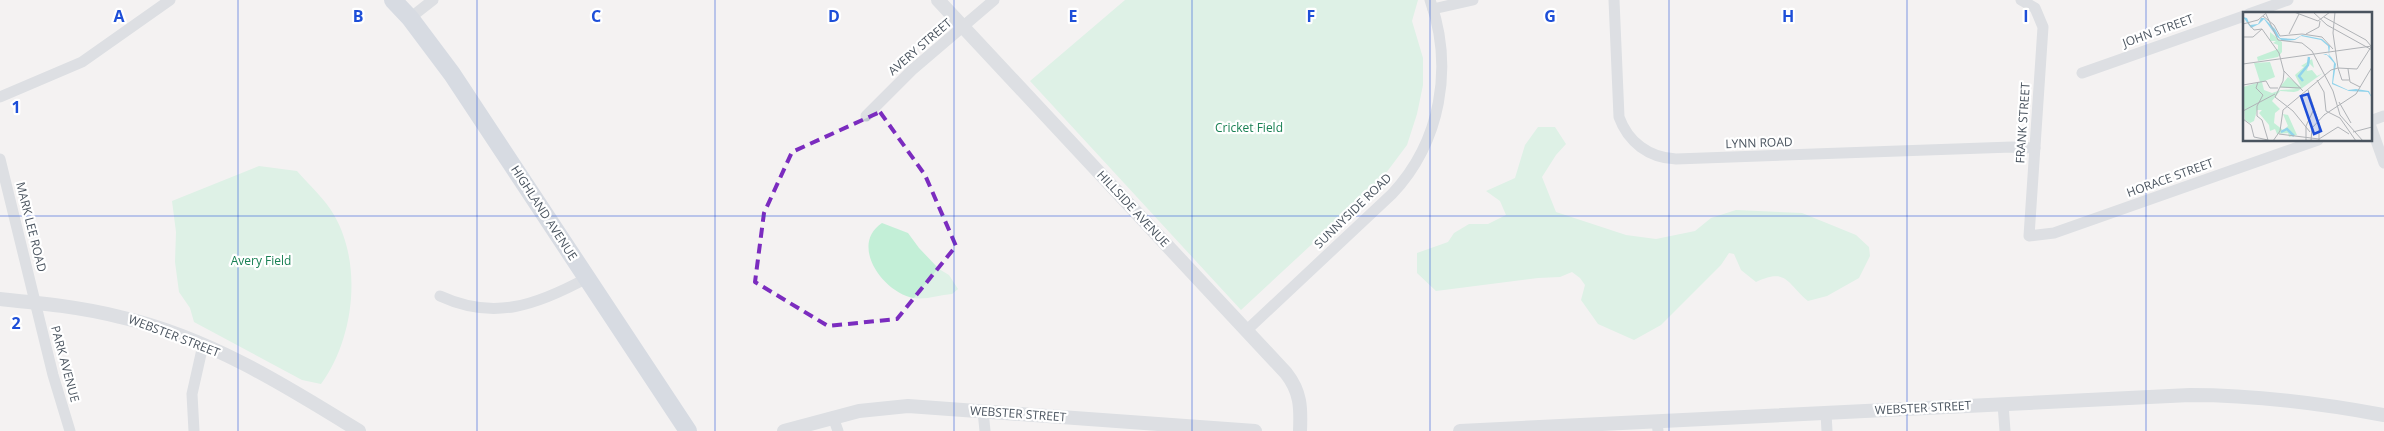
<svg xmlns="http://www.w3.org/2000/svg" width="2384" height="431" viewBox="0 0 2384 431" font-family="'Open Sans',sans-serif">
	<rect width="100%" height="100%" fill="#f4f2f2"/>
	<g fill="#c3efd7">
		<polygon points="1125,0 1418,0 1412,21 1423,58 1423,85 1417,114 1407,145 1380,181 1241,310 1030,81"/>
		<path d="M1538 127H1555L1566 144 1556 155 1542 177 1556 212 1626 235 1656 239 1695 231 1711 218 1736 210 1802 213 1856 235 1869 247 1870 256 1859 278 1827 296 1808 301C1786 282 1787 268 1756 282L1741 270 1734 254 1729 253 1721 265 1661 325 1634 340 1598 324 1581 300 1585 285 1580 278 1572 272 1560 277 1538 278 1436 291 1417 273V253L1448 242 1454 233 1469 224H1488L1506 215 1500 201 1486 191 1515 178 1525 145Z"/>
		<path d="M259 166 297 171C309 185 325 199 334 215 363 265 354 339 321 384L302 380 194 322 190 308 179 292 175 262 176 232 172 201Z"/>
		<path d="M882 223 908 233 919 248 939 269 949 275 958 289 952 294C939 295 926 300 913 298 883 292 849 245 882 223Z"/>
	</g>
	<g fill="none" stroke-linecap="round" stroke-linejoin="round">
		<g stroke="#c0c8d0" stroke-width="11">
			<path d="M1614 0 1619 117C1628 142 1649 158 1676 159L2012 147 2035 148"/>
			<polyline points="2021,0 2035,8 2043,27 2029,236 2054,233 2318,140"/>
			<polyline points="1433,9 1473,0"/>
			<polyline points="2249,14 2288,0"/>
			<polyline points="410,18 433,0"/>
			<polyline points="2082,73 2244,16"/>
			<polyline points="0,97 82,62 170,0"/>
			<polyline points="866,116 912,70 994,0"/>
			<polyline points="2370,121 2384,116"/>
			<polyline points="2370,124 2384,163"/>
			<polyline points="0,159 53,375 70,431"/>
			<path d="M440 296C494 321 537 305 587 278"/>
			<path d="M1247 330 1392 194C1441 142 1454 67 1430 0"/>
			<polyline points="2003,404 2005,431"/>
			<polyline points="983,411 985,431"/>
			<polyline points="1826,413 1827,431"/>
			<polyline points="833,417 838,431"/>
			<polyline points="1657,421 1658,431"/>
			<polyline points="194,431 192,394 203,345"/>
		</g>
		<g stroke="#c0c8d0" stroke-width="14">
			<path d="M938 0 1286 373C1301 392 1301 408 1300 431"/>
			<path d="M0 299C40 303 81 307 120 317 206 336 285 385 359 431"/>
			<polyline points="784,431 859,411 908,406 1255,431"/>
			<path d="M1460 431 2190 395C2256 395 2319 403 2384 415"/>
		</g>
		<polyline stroke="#b3bfcf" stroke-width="18" points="393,0 410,18 452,74 688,431"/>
	</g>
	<path d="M0 0H2384V431H0ZM880 112 925 175 956 246 897 319 828 326 755 282 764 213 792 152Z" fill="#f4f2f2" fill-opacity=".55" fill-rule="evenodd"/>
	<path fill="none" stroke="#7b2cbf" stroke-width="4" stroke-dasharray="10 6" stroke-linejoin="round" d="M880 112 925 175 956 246 897 319 828 326 755 282 764 213 792 152Z"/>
	<path fill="none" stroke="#1d4ed8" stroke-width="1" stroke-opacity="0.55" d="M238 0V431M477 0V431M715 0V431M954 0V431M1192 0V431M1430 0V431M1669 0V431M1907 0V431M2146 0V431M0 216H2384"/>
	<g text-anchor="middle" stroke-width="4.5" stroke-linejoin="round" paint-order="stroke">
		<g font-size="12" fill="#4a545f" stroke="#fff">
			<text transform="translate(2158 31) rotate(-20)" y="4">JOHN STREET</text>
			<text transform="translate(920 47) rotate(-41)" y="4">AVERY STREET</text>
			<text transform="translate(2023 123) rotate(-86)" y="4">FRANK STREET</text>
			<text transform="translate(1759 143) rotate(-2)" y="4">LYNN ROAD</text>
			<text transform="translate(2170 178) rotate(-20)" y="4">HORACE STREET</text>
			<text transform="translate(1133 209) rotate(47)" y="4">HILLSIDE AVENUE</text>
			<text transform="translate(1353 211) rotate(-44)" y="4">SUNNYSIDE ROAD</text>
			<text transform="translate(544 213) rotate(57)" y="4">HIGHLAND AVENUE</text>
			<text transform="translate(31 227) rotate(76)" y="4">MARK LEE ROAD</text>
			<text transform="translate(174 336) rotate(21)" y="4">WEBSTER STREET</text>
			<text transform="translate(65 364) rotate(75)" y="4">PARK AVENUE</text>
			<text transform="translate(1923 408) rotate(-3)" y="4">WEBSTER STREET</text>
			<text transform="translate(1018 414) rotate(4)" y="4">WEBSTER STREET</text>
		</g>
		<g font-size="12" fill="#1a8154" stroke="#fff">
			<text x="1249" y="132">Cricket Field</text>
			<text x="261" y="265">Avery Field</text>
		</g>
	</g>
	<g transform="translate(2243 12)">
		<rect width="129" height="129" fill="#f4f2f2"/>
		<path d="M27 20 39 30V40L35 45 15 49 14 45 35 37V33L30 31 33 29H27ZM69 47 71 56 66 51 64 59 69 58 74 64 80 61 55 79 51 80 37 79 29 89 37 97 32 101 31 111 40 118 45 114 40 102 45 103 54 123 46 125 45 121 34 122 32 117 27 119 26 113 16 101 19 98H14L11 109 7 111 2 108V112L0 75 17 70 11 51 27 50 32 65 19 70 21 78 29 81 38 78 54 77 37 75 45 65 58 75 52 63 61 55 58 54Z" fill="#c3efd7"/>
		<path d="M0 5 4 6 7 13 15 12 18 6H21L32 17 37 26 52 27 59 23 79 27 87 34 86 42 93 52 90 71 105 78 113 77 126 79 129 86 125 80 106 79 89 72 91 51 84 43H80L83 42 88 45 86 43 85 34 78 28 58 24 52 28 40 29 34 25 21 7 16 12 8 16Z" fill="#91d3eb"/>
		<path fill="none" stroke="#91d3eb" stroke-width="2.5" d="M60 69 56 64 65 53 66 45M38 120 44 117 51 124"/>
		<path fill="none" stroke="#b0b3b7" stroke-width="1" d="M22 0 35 28 59 31 69 39 90 79 97 103 120 129M51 0 75 9 87 0M70 0 84 13 129 38M20 4 31 13 37 24 59 22 79 25 90 37M81 5 123 28 128 34M0 12 15 8 22 2M19 17 36 41 41 60 40 69 32 85 50 99 67 120M46 22 56 2M63 22 76 15 77 9M0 25H10L19 17 11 18 5 11M0 52 129 34M105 57 107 70 117 75M41 59 60 79M74 68 81 80 83 99 97 106 113 129M106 68H99L95 56 114 57 128 35M15 70 13 76 20 83 14 94V104L19 108 25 128M0 73 23 69 27 76H35M37 75 58 76M65 78 76 111V129M96 90 108 111M0 99 32 82M81 103 113 82 129 55M0 107 8 113 11 125 25 128M110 120 129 115M36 122 76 127M76 127 95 115 106 122M30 129 37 119 40 98 88 58 95 56 90 21 92 0M63 129V114L70 99M68 129 69 116 82 102"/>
		<path fill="#1d4ed8" fill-opacity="0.15" stroke="#1d4ed8" stroke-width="2.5" d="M65 82 78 119 71 122 58 84Z"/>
		<rect width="129" height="129" fill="none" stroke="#4a545f" stroke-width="2.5"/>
	</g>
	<g font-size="16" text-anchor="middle" font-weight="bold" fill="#1d4ed8" stroke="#fff" stroke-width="4.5" stroke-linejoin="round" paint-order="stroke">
		<text x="119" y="22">A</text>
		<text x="358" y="22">B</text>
		<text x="596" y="22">C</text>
		<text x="834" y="22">D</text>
		<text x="1073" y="22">E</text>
		<text x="1311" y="22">F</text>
		<text x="1550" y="22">G</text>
		<text x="1788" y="22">H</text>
		<text x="2026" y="22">I</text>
		<text x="16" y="113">1</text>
		<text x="16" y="329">2</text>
	</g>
</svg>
